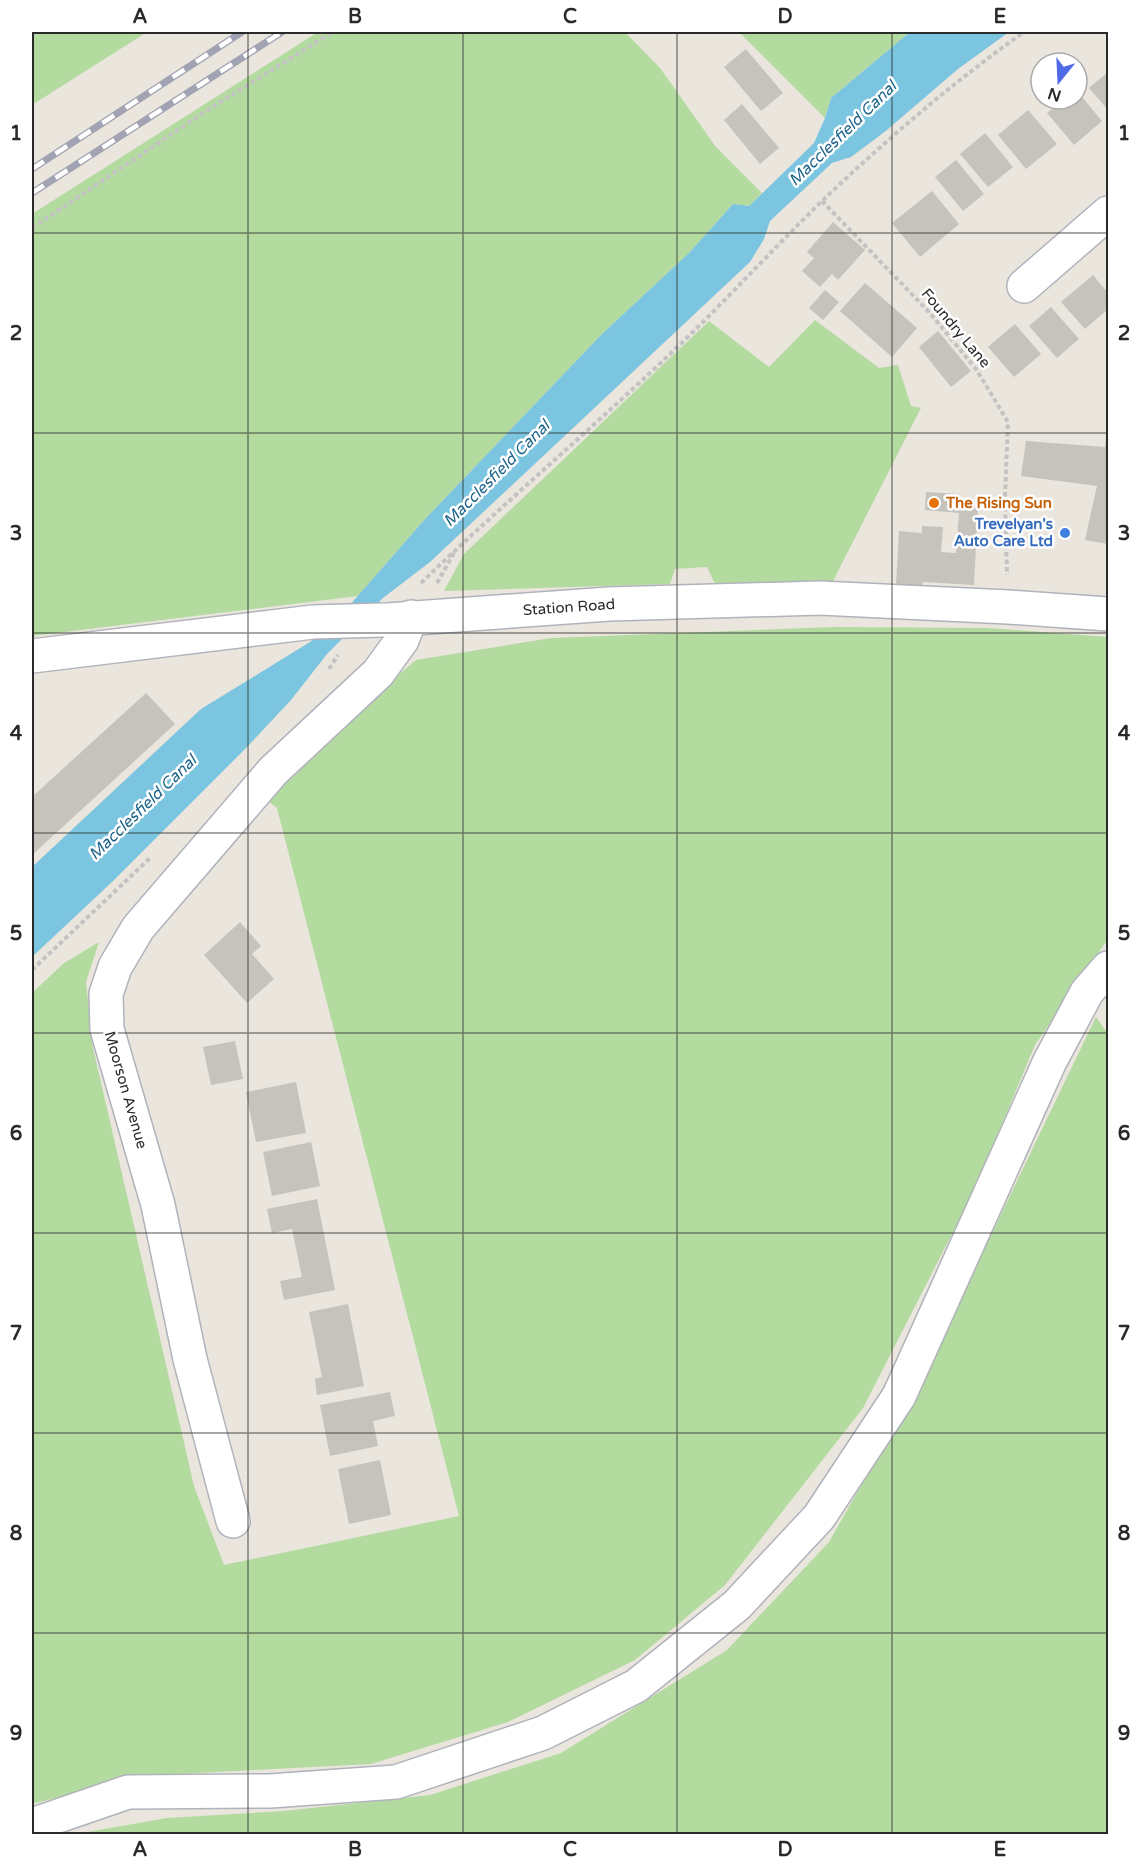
<svg xmlns="http://www.w3.org/2000/svg" width="1140" height="1866" viewBox="0 0 1140 1866" font-family="'Varela Round',sans-serif">
	<rect width="100%" height="100%" fill="#eae5dd"/>
	<g fill="#b3dba0">
		<polygon points="32,32 147,32 32,105"/>
		<polygon points="318,32 625,32 660,68 716,147 762,193 749,206 733,204 690,252 602,334 426,518 358,596 32,636 32,214"/>
		<polygon points="739,32 910,32 831,98 825,118"/>
		<polygon points="815,320 879,368 898,365 911,406 921,408 831,585 715,584 707,567 675,569 670,584 444,591 464,554 709,321 769,367"/>
		<polygon points="834,627 989,628 1108,637 1108,939 1035,1045 974,1191 863,1408 725,1585 635,1660 508,1722 371,1764 139,1776 32,1804 32,993 64,963 99,942 86,982 93,1048 194,1486 224,1565 459,1516 277,808 267,800 357,711 416,660 551,638"/>
		<polygon points="1096,1017 1108,1034 1108,1834 76,1834 167,1818 284,1811 430,1795 561,1753 727,1650 829,1542 924,1374"/>
	</g>
	<polygon fill="#7cc5e0" points="910,32 1009,32 958,69 887,130 851,157 832,163 770,221 764,239 750,262 430,562 383,598 327,654 291,700 248,746 112,882 32,957 32,867 201,709 310,642 335,622 426,518 602,334 690,252 733,204 749,206 814,143 825,118 831,98"/>
	<g fill="#c6c3bc">
		<polygon points="746,49 783,93 761,111 724,67"/>
		<polygon points="1108,72 1108,110 1089,88"/>
		<polygon points="1077,91 1102,121 1074,145 1047,113 1064,99 1077,99"/>
		<polygon points="742,104 779,148 760,164 724,120"/>
		<polygon points="1028,110 1057,144 1026,169 998,135"/>
		<polygon points="985,133 1013,167 988,187 960,154"/>
		<polygon points="956,160 984,194 963,211 935,177"/>
		<polygon points="932,191 959,224 920,257 892,223"/>
		<polygon points="833,222 865,250 838,280 832,274 820,287 802,271 814,258 807,252"/>
		<polygon points="1093,275 1108,293 1108,309 1085,329 1061,302"/>
		<polygon points="865,283 917,328 892,357 840,311"/>
		<polygon points="825,290 839,302 823,320 809,308"/>
		<polygon points="1051,307 1079,339 1057,358 1029,326"/>
		<polygon points="1015,324 1041,354 1014,377 988,347"/>
		<polygon points="938,331 971,371 951,387 919,347"/>
		<polygon points="1107,434 1108,434 1108,544 1085,540 1097,486 1021,476 1026,441 1105,447"/>
		<polygon points="926,492 959,494 959,505 978,506 974,585 923,582 922,587 896,586 899,531 922,533 922,526 943,527 941,552 956,553 959,513 925,510"/>
		<polygon points="146,693 175,724 32,855 32,797"/>
		<polygon points="240,922 261,946 252,954 274,979 247,1003 204,955"/>
		<polygon points="235,1041 243,1079 211,1085 203,1047"/>
		<polygon points="296,1082 306,1133 256,1142 246,1092"/>
		<polygon points="311,1142 320,1186 272,1196 263,1152"/>
		<polygon points="317,1199 335,1290 284,1300 280,1281 302,1277 292,1229 272,1233 267,1209"/>
		<polygon points="348,1304 364,1386 317,1395 315,1379 322,1377 309,1312"/>
		<polygon points="390,1392 395,1416 373,1421 378,1446 330,1456 320,1405"/>
		<polygon points="380,1460 391,1515 349,1524 338,1469"/>
	</g>
	<g fill="none" stroke-linecap="round" stroke-linejoin="round">
		<g stroke="#b1b3bc" stroke-width="36">
			<g id="minor">
				<polyline points="1024,286 1108,213"/>
				<polyline points="388,620 609,604 820,598 1008,607 1108,614"/>
				<polyline points="32,656 313,622"/>
				<polyline points="233,1521 190,1359 158,1205 107,1029 106,994 115,967 138,928 273,771 378,673 402,640 411,617"/>
				<polyline points="32,1825 128,1792 270,1791 396,1782 543,1733 636,1686 737,1605 819,1517 899,1396 1050,1061 1087,992 1108,968"/>
			</g>
		</g>
		<g stroke="#c3c3c3" stroke-width="4" stroke-dasharray="4.5 3" stroke-linecap="butt">
			<polyline points="822,201 929,312 976,369 1008,422 1005,497 1007,575"/>
			<polyline points="32,228 209,109 333,32"/>
			<path d="M421 583C513 494 611 413 701 324 742 283 781 241 822 201 886 140 952 83 1024 32"/>
			<polyline points="437,583 454,553"/>
			<polyline points="329,669 338,655"/>
			<polyline points="32,970 151,857"/>
		</g>
		<use href="#minor" stroke="#fff" stroke-width="33"/>
		<g stroke="#a1a3b2" stroke-width="7">
			<g id="rail">
				<polyline points="32,169 242,32"/>
				<polyline points="32,193 282,32"/>
			</g>
		</g>
		<use href="#rail" stroke="#fff" stroke-width="4.5" stroke-dasharray="14" stroke-linecap="butt"/>
		<g stroke="#b1b3bc" stroke-width="36" stroke-linecap="butt">
			<polyline id="minor-bridge" points="313,622 383,620"/>
		</g>
		<use href="#minor-bridge" stroke="#fff" stroke-width="33"/>
	</g>
	<path fill="none" stroke="#2a2a2a" stroke-width="1.5" stroke-opacity="0.55" d="M248 32V1834M463 32V1834M677 32V1834M892 32V1834M32 233H1108M32 433H1108M32 633H1108M32 833H1108M32 1033H1108M32 1233H1108M32 1433H1108M32 1633H1108"/>
	<circle fill="#e8710a" stroke="#fff" stroke-width="2" cx="934" cy="503" r="6"/>
	<circle fill="#3f7fe0" stroke="#fff" stroke-width="2" cx="1065" cy="533" r="6"/>
	<g text-anchor="middle" stroke-width="5" stroke-linejoin="round" paint-order="stroke">
		<g font-size="15" fill="#2a2a2a" stroke="#fff">
			<text transform="translate(956 328) rotate(50)" y="5">Foundry Lane</text>
			<text transform="translate(569 607) rotate(-4)" y="5">Station Road</text>
			<text transform="translate(126 1090) rotate(74)" y="5">Moorson Avenue</text>
		</g>
		<g font-size="15" font-weight="bold" fill="#c56008" stroke="#fff" text-anchor="start">
			<text x="946" y="508">The Rising Sun</text>
		</g>
		<g font-size="15" font-weight="bold" fill="#366cbe" stroke="#fff" text-anchor="end">
			<text x="1053" y="529">Trevelyan's<tspan x="1053" dy="17">Auto Care Ltd</tspan></text>
		</g>
		<g font-size="16" font-style="italic" fill="#1d648b" stroke="#fff">
			<text transform="translate(842 133) rotate(-44)" y="6">Macclesfield Canal</text>
			<text transform="translate(496 473) rotate(-45)" y="6">Macclesfield Canal</text>
			<text transform="translate(142 807) rotate(-44)" y="6">Macclesfield Canal</text>
		</g>
	</g>
	<rect width="1140" height="1866" fill="none" stroke="#ffffff" stroke-width="66"/>
	<g transform="translate(1059 81) rotate(198)"><circle r="28" fill="#ffffff" stroke="#aaaaaa" stroke-width="1.5"/>
	<path d="M0-4.5L10 22L0 15L-10 22Z" fill="#506ae5"/>
	<text y="-9" font-size="16" font-weight="bold" text-anchor="middle" fill="#2a2a2a">N</text>
	</g>
	<rect x="33" y="33" width="1074" height="1800" fill="none" stroke="#2a2a2a" stroke-width="2"/>
	<g font-size="20" text-anchor="middle" font-weight="bold" fill="#2a2a2a">
		<text x="140" y="23">A</text>
		<text x="355" y="23">B</text>
		<text x="570" y="23">C</text>
		<text x="785" y="23">D</text>
		<text x="1000" y="23">E</text>
		<text x="16" y="140">1</text>
		<text x="1124" y="140">1</text>
		<text x="16" y="340">2</text>
		<text x="1124" y="340">2</text>
		<text x="16" y="540">3</text>
		<text x="1124" y="540">3</text>
		<text x="16" y="740">4</text>
		<text x="1124" y="740">4</text>
		<text x="16" y="940">5</text>
		<text x="1124" y="940">5</text>
		<text x="16" y="1140">6</text>
		<text x="1124" y="1140">6</text>
		<text x="16" y="1340">7</text>
		<text x="1124" y="1340">7</text>
		<text x="16" y="1540">8</text>
		<text x="1124" y="1540">8</text>
		<text x="16" y="1740">9</text>
		<text x="1124" y="1740">9</text>
		<text x="140" y="1856">A</text>
		<text x="355" y="1856">B</text>
		<text x="570" y="1856">C</text>
		<text x="785" y="1856">D</text>
		<text x="1000" y="1856">E</text>
	</g>
</svg>
